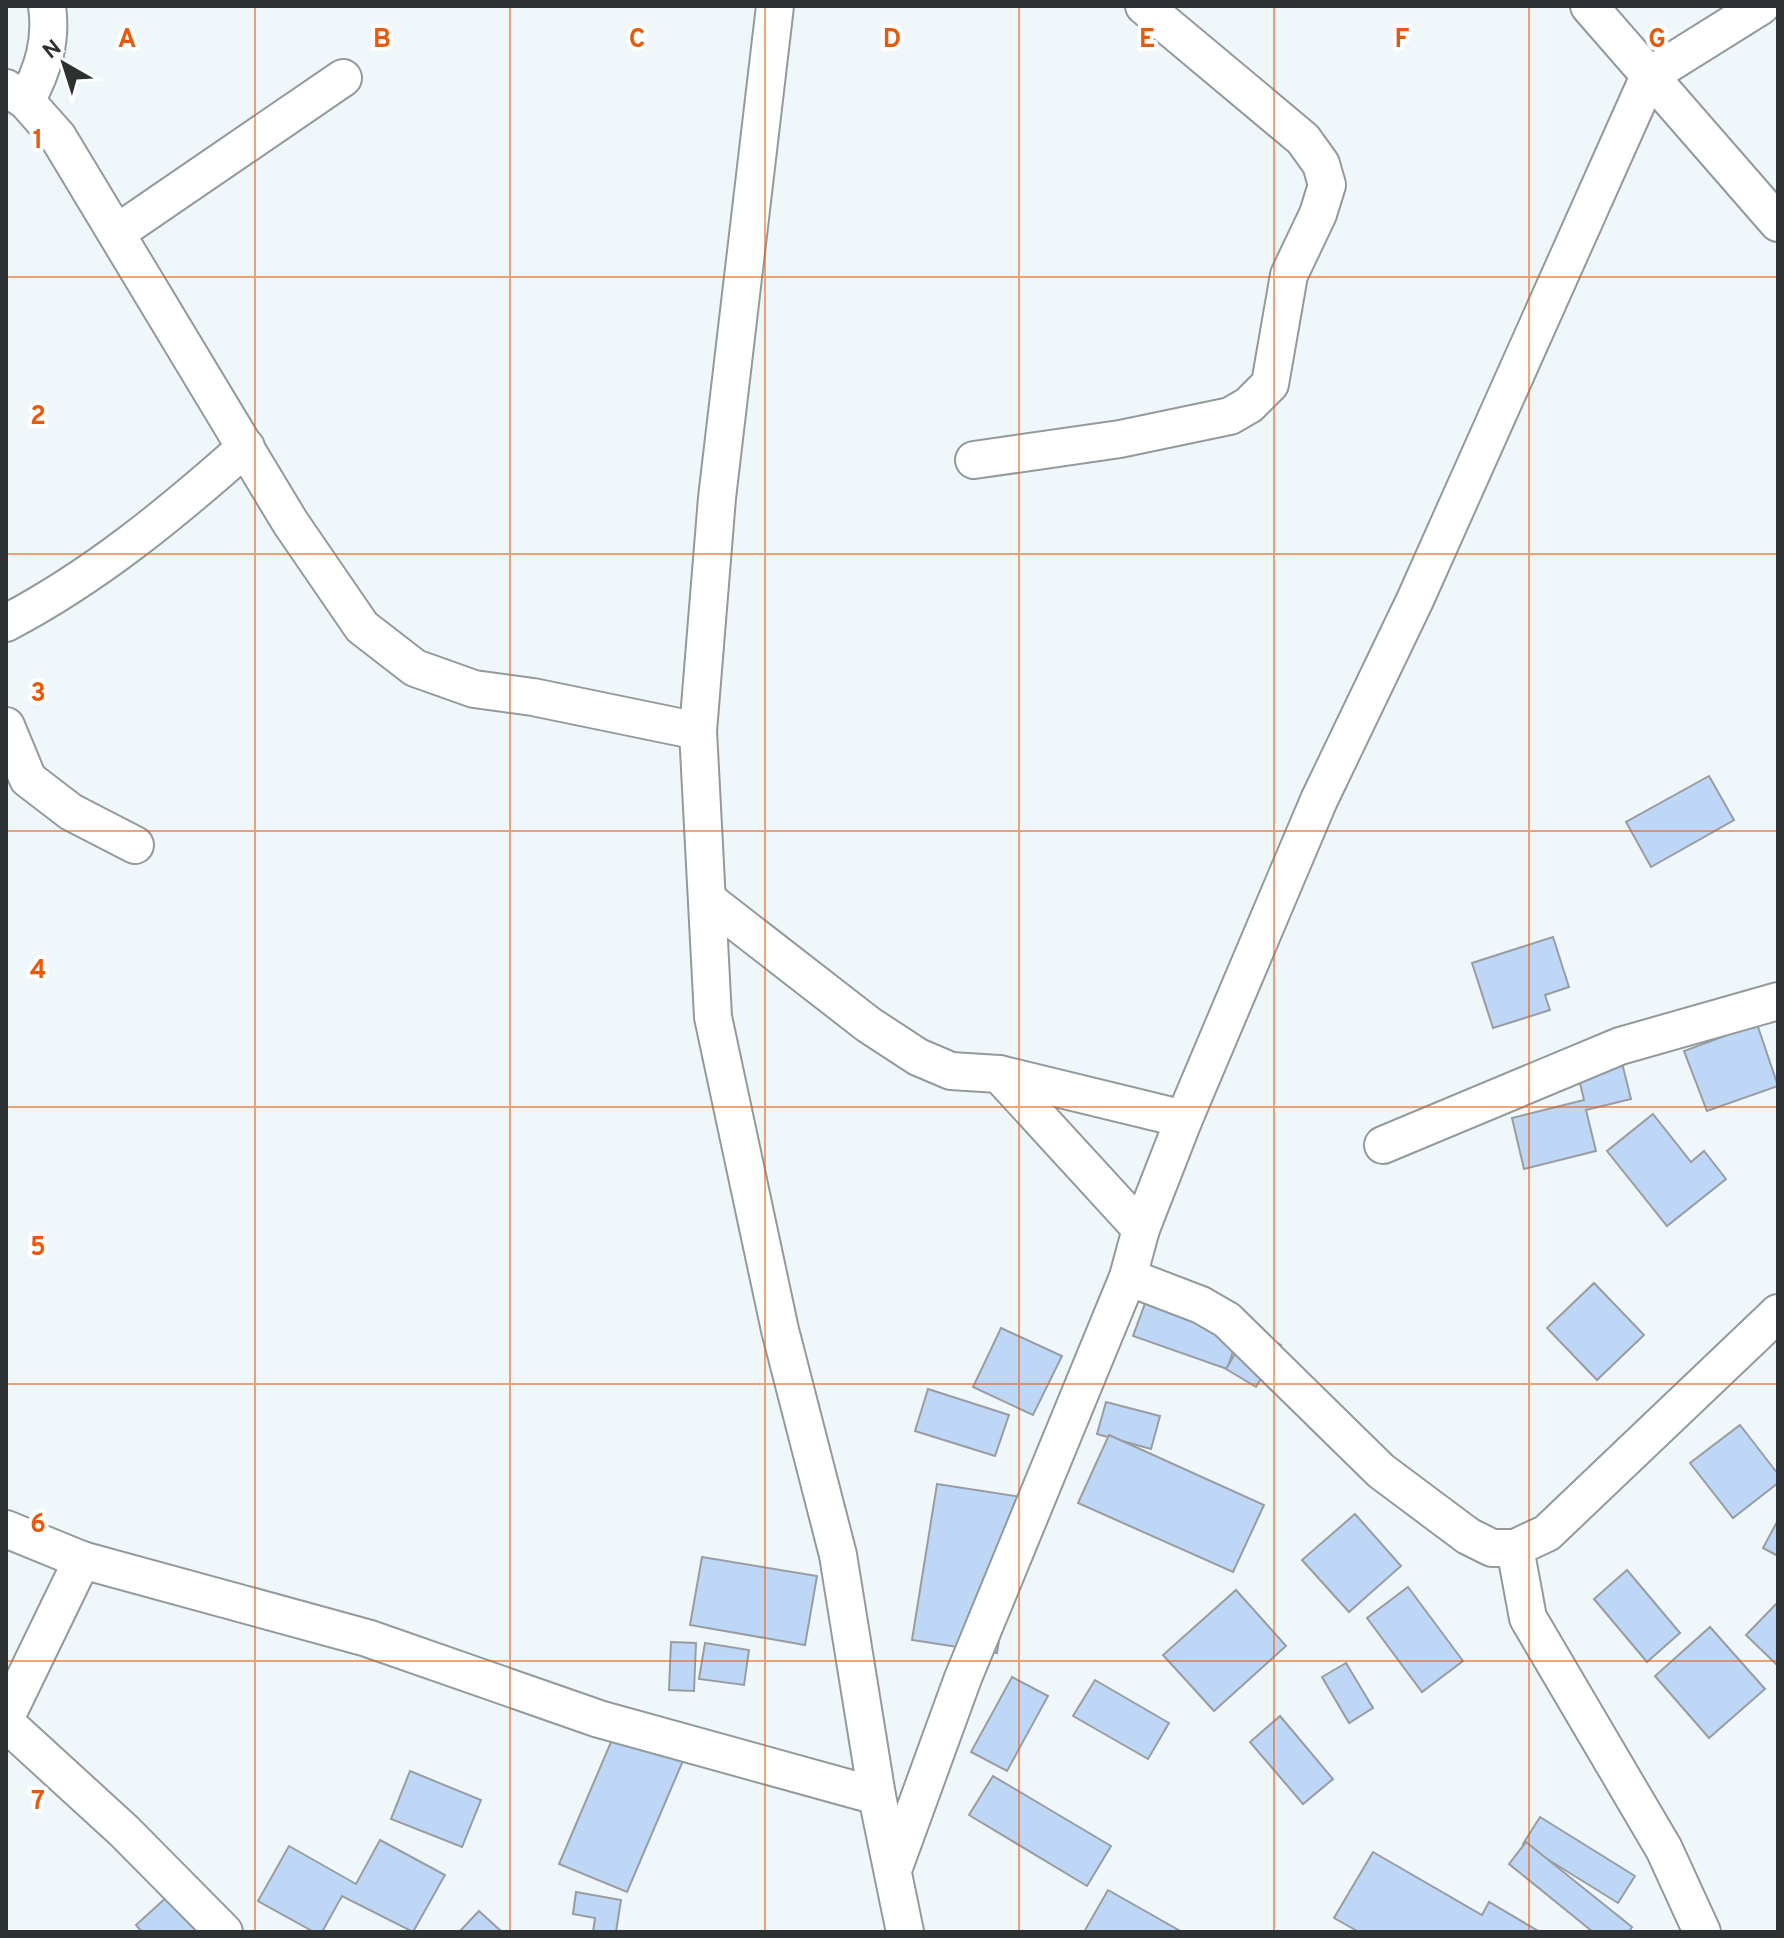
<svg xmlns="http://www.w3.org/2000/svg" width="1784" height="1938" viewBox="0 0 1784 1938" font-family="Overpass,sans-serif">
	<rect width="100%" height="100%" fill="#eff7fa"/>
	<g fill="#bed7f6" stroke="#999da2" stroke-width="2">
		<polygon points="1709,776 1734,820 1651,867 1626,822"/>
		<polygon points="1553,937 1569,987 1545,995 1550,1010 1493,1028 1472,963"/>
		<polygon points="1757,1024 1778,1086 1707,1111 1684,1051"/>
		<polygon points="1620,1055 1631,1099 1586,1110 1596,1151 1524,1169 1512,1118 1584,1100 1576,1066"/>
		<polygon points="1653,1114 1691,1162 1704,1151 1726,1179 1667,1226 1607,1151"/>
		<polygon points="1153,1282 1246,1314 1227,1369 1133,1336"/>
		<polygon points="1594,1283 1644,1335 1597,1380 1547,1328"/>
		<polygon points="1251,1327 1281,1345 1256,1387 1226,1369"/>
		<polygon points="1001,1328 1062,1356 1033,1415 973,1387"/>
		<polygon points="928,1389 1009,1415 995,1456 915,1431"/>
		<polygon points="1106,1402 1160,1416 1151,1449 1097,1434"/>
		<polygon points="1740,1425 1778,1474 1778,1483 1733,1518 1690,1463"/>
		<polygon points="1109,1435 1264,1505 1233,1572 1078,1503"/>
		<polygon points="937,1484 1022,1497 997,1653 912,1640"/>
		<polygon points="1355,1514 1401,1566 1349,1612 1302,1560"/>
		<polygon points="1778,1520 1778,1556 1763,1548"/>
		<polygon points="702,1557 817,1576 805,1645 690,1625"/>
		<polygon points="1627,1570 1680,1633 1647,1662 1594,1599"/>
		<polygon points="1408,1587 1463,1661 1422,1692 1367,1618"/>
		<polygon points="1236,1590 1286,1646 1214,1711 1163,1655"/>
		<polygon points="1778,1602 1778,1662 1776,1664 1746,1635"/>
		<polygon points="1710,1627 1765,1689 1709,1738 1655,1676"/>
		<polygon points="671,1642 696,1643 694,1691 669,1690"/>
		<polygon points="705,1643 749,1650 744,1685 699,1679"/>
		<polygon points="1346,1663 1373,1708 1349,1723 1322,1677"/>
		<polygon points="1012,1677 1048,1696 1007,1771 971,1752"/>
		<polygon points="1095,1680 1169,1723 1148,1759 1073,1716"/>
		<polygon points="1280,1716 1333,1779 1303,1804 1250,1742"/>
		<polygon points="617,1728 685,1756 627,1892 559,1864"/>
		<polygon points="410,1771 481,1800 462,1847 391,1819"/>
		<polygon points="993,1776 1111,1846 1087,1886 969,1815"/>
		<polygon points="1540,1817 1635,1876 1618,1903 1523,1844"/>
		<polygon points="380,1840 445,1875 413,1932 342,1896 322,1932 314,1932 258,1901 289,1846 356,1884"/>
		<polygon points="1526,1842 1632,1927 1629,1932 1593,1932 1509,1864"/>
		<polygon points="1373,1852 1482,1915 1489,1902 1540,1932 1359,1932 1334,1918"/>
		<polygon points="190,1876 241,1932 142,1932 136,1925"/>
		<polygon points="1108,1890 1182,1932 1084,1932"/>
		<polygon points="576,1892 621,1900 616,1932 593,1932 595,1918 573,1914"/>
		<polygon points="479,1911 502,1932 459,1932"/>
	</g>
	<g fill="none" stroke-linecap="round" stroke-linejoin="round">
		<g stroke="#929a9c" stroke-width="40">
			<g id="minor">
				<polyline points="775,6 717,498 698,731 713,1017 780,1330 838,1555 877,1796 905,1932"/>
				<polyline points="1589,6 1778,223"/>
				<polyline points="6,88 26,101 58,137 290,522 362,627 415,668 474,689 533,697 698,731"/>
				<path d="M26 101C43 70 52 41 47 6"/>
				<polyline points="118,232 343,78"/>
				<polyline points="974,460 1120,439 1230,416 1249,405 1270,384 1289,275 1318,214 1327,185 1321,164 1303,139 1144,6"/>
				<path d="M6 623C94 577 172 513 246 447"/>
				<polyline points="6,726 28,779 71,812 135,845"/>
				<polyline points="708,900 869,1025 918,1057 951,1071 999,1074 1184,1119"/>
				<polyline points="999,1074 1141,1229"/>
				<polyline points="1383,1145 1620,1046 1778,1001"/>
				<polyline points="1128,1277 1201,1305 1227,1320 1381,1471 1468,1536 1492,1548 1515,1548 1547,1533 1778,1313"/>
				<polyline points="6,1529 82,1560 367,1638 599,1719 877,1796"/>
				<polyline points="1515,1548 1528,1618 1664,1849 1702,1932"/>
				<polyline points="6,1717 82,1560"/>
				<polyline points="6,1723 124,1831 224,1932"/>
				<polyline points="893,1870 963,1678 1128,1277 1141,1229 1184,1119 1319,800 1415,600 1649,76 1761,6"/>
			</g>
		</g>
		<use href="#minor" stroke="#fff" stroke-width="36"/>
	</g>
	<path fill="none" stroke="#e8590c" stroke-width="2" stroke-opacity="0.55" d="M255 6V1932M510 6V1932M765 6V1932M1019 6V1932M1274 6V1932M1529 6V1932M6 277H1778M6 554H1778M6 831H1778M6 1107H1778M6 1384H1778M6 1661H1778"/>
	<g font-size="26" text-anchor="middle" font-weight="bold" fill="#e8590c" stroke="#fff" stroke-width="8" stroke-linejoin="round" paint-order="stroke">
		<text x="127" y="47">A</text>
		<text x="382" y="47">B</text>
		<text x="637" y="47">C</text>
		<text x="892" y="47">D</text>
		<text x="1147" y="47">E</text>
		<text x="1402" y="47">F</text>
		<text x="1657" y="47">G</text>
		<text x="38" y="148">1</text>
		<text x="38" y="424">2</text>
		<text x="38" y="701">3</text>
		<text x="38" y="978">4</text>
		<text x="38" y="1255">5</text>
		<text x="38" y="1532">6</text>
		<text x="38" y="1809">7</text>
	</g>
	<rect width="1784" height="1938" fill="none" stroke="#2e3132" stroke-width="16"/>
	<g transform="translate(64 64) rotate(321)" stroke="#ffffff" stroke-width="6" paint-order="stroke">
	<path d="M0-6L14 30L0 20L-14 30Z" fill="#2e3132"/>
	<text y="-12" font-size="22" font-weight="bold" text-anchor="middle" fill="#2e3132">N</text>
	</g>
</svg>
